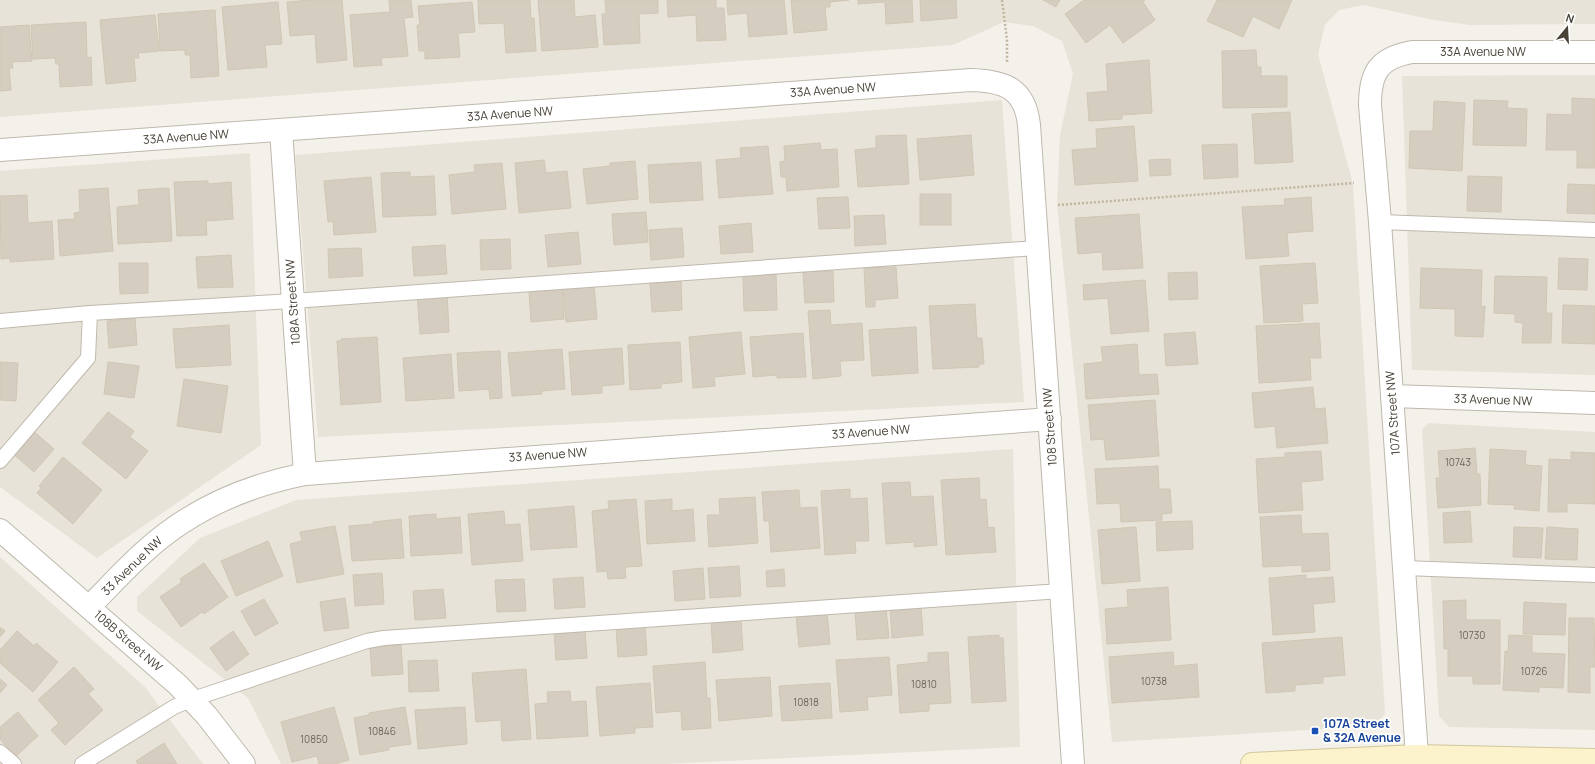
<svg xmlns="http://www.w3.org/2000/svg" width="1595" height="764" viewBox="0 0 1595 764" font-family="Manrope,sans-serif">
	<rect width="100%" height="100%" fill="#f4f1ea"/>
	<g fill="#e8e3d8">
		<polygon points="0,0 1595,0 1595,24 1470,25 1434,20 1363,5 1339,10 1325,25 1318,54 1353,184 1385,714 1374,726 1112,742 1057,205 1060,135 1073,74 1062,41 1033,26 1004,22 953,45 0,117"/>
		<polygon points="1595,75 1595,375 1412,370 1402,76"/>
		<polygon points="1002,100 1024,402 318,437 295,155"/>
		<polygon points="250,153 261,445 97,558 0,487 0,171"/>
		<polygon points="1428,423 1595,432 1595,730 1449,727 1439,716 1422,430"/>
		<polygon points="1013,449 1020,747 664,764 281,764 248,698 137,611 137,597 200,538 296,500"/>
		<polygon points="0,557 145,687 203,764 0,764"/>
	</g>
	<g fill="#d5cec0" stroke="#d0c6b3">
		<polygon points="311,0 342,0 347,60 317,63 315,34 290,36 287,2"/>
		<polygon points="389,0 411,0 413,17 404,18 408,56 381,58 382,65 354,67 350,15 390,12"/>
		<polygon points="478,0 530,0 531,18 534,18 536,51 506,53 504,23 479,24"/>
		<polygon points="538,0 574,0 575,17 595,15 598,47 542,51"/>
		<polygon points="605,0 658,0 658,13 639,14 640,43 604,45 602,14 606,14"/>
		<polygon points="667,0 716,0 716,8 724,8 726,40 697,41 696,15 668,17"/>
		<polygon points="727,0 784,0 787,34 749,37 747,13 728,15"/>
		<polygon points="791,0 849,0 830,2 830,7 825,7 827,30 794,33"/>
		<polygon points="858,0 912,0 913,22 886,24 885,2 858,4"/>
		<polygon points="920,0 956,0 957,18 921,21"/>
		<polygon points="1043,0 1060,0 1056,7"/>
		<polygon points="1084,0 1145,0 1143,2 1155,20 1123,43 1110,25 1086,43 1065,14"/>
		<polygon points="1216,0 1292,0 1279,29 1253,16 1243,37 1207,21 1217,0"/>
		<polygon points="278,2 282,44 265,45 267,67 228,70 222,7"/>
		<polygon points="472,2 475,32 458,33 460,57 425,59 425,51 419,51 417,25 420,25 418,6"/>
		<polygon points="215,10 219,76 191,78 190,55 185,55 185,50 160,51 158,14"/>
		<polygon points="155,15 159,51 138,53 139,58 134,58 136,81 106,84 100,20"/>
		<polygon points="86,22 87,58 91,57 92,85 60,87 59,64 56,64 55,58 33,59 31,25"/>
		<polygon points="29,25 32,61 12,62 13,68 9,68 11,90 0,91 0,27"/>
		<polygon points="1256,50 1257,67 1261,67 1261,76 1287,76 1287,107 1223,108 1222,51"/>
		<polygon points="1148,60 1149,60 1152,113 1122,115 1122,119 1089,121 1087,93 1108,91 1106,64"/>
		<polygon points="1572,98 1595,99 1595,168 1577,168 1577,150 1546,150 1547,114 1572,115"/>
		<polygon points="1474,100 1508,101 1507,108 1527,109 1526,146 1473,145"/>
		<polygon points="1434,101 1465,103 1462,171 1409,168 1410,131 1433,131"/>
		<polygon points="1290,112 1293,162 1255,164 1252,114"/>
		<polygon points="1134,126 1138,181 1075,185 1072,150 1097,148 1096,129"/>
		<polygon points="906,135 909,184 858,187 855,150 876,148 876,136"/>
		<polygon points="971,135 974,175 920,180 917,139"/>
		<polygon points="820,143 821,150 837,149 839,187 787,191 786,177 781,177 780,162 785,161 784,146"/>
		<polygon points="1237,144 1238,177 1204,179 1202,145"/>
		<polygon points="768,146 773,194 719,198 716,160 741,158 740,148"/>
		<polygon points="1170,159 1171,175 1150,176 1149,160"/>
		<polygon points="544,160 546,173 567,171 571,208 519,213 515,163"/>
		<polygon points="635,161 638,199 587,204 583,169 610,166 610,163"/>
		<polygon points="701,162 703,200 650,203 648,165"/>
		<polygon points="502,163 506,209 452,214 449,175 475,172 474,165"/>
		<polygon points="410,172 410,177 434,176 436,215 383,217 381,173"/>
		<polygon points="1468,176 1502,177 1501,212 1467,211"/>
		<polygon points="371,177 376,232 334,235 333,221 328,222 324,181"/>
		<polygon points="208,181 208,184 231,182 233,219 206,221 207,235 177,236 174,182"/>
		<polygon points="1568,184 1595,185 1595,214 1567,213"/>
		<polygon points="108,188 113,251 60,256 58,220 75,219 74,213 80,212 79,190"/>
		<polygon points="169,188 172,241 118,244 117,207 139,205 138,190"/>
		<rect x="920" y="194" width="31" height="31"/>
		<polygon points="27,195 28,223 52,221 54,259 10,262 10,258 1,259 0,196"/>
		<polygon points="848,197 850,228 819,229 817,198"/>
		<polygon points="1311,197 1313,231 1287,233 1289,256 1246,259 1242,207 1285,205 1284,199"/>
		<polygon points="646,212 648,242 614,245 612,214"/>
		<polygon points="1139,214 1143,268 1103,270 1102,252 1078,254 1075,218"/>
		<polygon points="884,215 886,244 855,246 854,216"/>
		<polygon points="751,223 753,252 721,254 719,226"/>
		<polygon points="682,228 684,257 651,260 649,230"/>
		<polygon points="578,232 581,264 548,267 545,235"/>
		<polygon points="510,239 511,269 481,270 480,240"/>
		<polygon points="445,245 447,274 414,276 412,247"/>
		<polygon points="361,248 363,276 329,278 328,249"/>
		<polygon points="231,255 233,287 198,288 196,257"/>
		<polygon points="1559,258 1588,259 1587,290 1558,289"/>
		<polygon points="119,263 148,263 148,293 120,294"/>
		<polygon points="1315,263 1318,303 1302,304 1303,321 1264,323 1260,266"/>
		<polygon points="896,267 898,298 875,300 875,307 866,307 864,268"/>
		<polygon points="1421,268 1482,270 1481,307 1485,306 1483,337 1455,336 1455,309 1420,308"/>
		<polygon points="833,271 834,302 805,303 803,272"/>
		<polygon points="1197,272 1198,299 1169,300 1168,273"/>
		<polygon points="776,274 777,310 744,311 743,275"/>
		<polygon points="1495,276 1547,277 1546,313 1552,313 1551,343 1522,343 1523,323 1515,322 1515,314 1494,313"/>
		<polygon points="1145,280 1149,331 1111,334 1108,298 1084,300 1083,285"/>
		<polygon points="681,281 682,310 652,312 650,283"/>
		<polygon points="594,285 597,319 566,322 563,288"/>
		<polygon points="562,289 564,319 531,322 529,292"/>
		<polygon points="447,292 449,332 420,334 417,294"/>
		<polygon points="975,304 977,338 982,338 984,364 979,364 979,367 933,369 929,306"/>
		<polygon points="1563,305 1595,306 1595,344 1562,343"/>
		<polygon points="830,310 831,325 862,323 864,360 840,361 841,376 813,379 808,311"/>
		<polygon points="135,318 137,345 109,348 107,321"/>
		<polygon points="1319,323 1321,358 1310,358 1311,380 1259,383 1256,326"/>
		<polygon points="229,325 231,365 176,368 173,329"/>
		<polygon points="916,327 918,373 872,376 869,330"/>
		<polygon points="741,332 745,374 714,377 715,386 693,388 689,337"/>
		<polygon points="1195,332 1198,364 1166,366 1164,334"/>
		<polygon points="803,333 806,377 777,378 777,375 753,377 750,337"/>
		<polygon points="377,337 381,402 341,405 337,341 341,341 341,339"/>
		<polygon points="680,342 682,382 661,384 661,388 630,390 628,345"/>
		<polygon points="1137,344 1139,375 1157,374 1159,394 1086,399 1084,364 1103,362 1101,347"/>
		<polygon points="622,348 624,384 602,386 602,393 572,395 569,352"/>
		<polygon points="562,349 565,389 541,391 542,394 512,396 508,353"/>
		<polygon points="500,351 502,398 490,399 489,389 459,391 457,353"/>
		<polygon points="451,354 454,398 406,401 403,358"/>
		<polygon points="0,362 18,363 16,401 0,400"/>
		<polygon points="108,362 139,366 134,398 104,394"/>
		<polygon points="184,379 228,386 221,433 177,426"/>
		<polygon points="1313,387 1315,409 1325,408 1328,443 1277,448 1275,426 1255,428 1252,393"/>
		<polygon points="1155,400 1159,456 1106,460 1104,439 1091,440 1088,405"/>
		<polygon points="108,412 134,431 130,437 148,451 126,479 82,443"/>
		<polygon points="31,429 54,449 34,472 11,452"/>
		<polygon points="1475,448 1477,474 1480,474 1481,505 1438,508 1436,478 1440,478 1438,451"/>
		<polygon points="1490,449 1526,451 1525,465 1542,466 1539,511 1514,509 1515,505 1488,504"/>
		<polygon points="1321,451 1323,480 1301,482 1303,510 1259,513 1256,459 1285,457 1285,453"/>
		<polygon points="1571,452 1595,453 1595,504 1567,503 1567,512 1548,512 1549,459 1571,460"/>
		<polygon points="63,457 102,490 73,524 37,493 41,488 39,486"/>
		<polygon points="1158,466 1159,489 1170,489 1172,513 1162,514 1162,520 1121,522 1120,503 1097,504 1095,469"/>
		<polygon points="979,478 980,500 986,499 988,528 994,527 996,552 946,555 941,480"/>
		<polygon points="910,482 911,497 933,496 937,545 914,547 914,542 886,544 882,483"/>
		<polygon points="850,489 850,499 867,498 869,541 855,541 856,553 825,555 821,491"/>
		<polygon points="799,490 800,508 817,507 820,548 771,552 769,521 764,521 762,492"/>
		<polygon points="755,497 758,543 709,547 707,515 720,515 719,499"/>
		<polygon points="636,499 642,566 625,567 626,578 608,579 607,571 597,572 592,511 609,509 608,501"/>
		<polygon points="672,499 672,511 693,509 695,541 647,544 645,501"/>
		<polygon points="574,506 577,547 531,550 528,510"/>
		<polygon points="504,511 505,525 520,524 523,561 472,565 468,514"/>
		<polygon points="1470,511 1472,542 1444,543 1443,513"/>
		<polygon points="436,514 436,519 460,517 462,553 411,556 409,516"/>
		<polygon points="1301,515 1302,534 1328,533 1330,570 1302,572 1302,565 1263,567 1260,517"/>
		<polygon points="401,519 404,558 352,561 349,526 373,524 373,522"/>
		<polygon points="1192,521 1193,549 1157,551 1156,522"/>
		<polygon points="335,526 344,574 297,583 290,544 302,541 300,532"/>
		<polygon points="1136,527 1140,581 1102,584 1098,530"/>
		<polygon points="1514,527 1543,528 1541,558 1513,557"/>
		<polygon points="1547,527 1578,529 1577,560 1545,559"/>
		<polygon points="268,541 283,576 236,596 221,561"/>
		<polygon points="204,563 228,597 204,614 202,612 181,627 160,597 182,582 180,579"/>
		<polygon points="739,566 741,596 710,598 708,568"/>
		<polygon points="703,568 705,599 675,601 673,571"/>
		<polygon points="784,569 785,586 767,587 766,571"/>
		<polygon points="382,573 384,604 355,606 353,575"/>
		<polygon points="1306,575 1306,579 1333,577 1335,602 1313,604 1315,632 1273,635 1269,578"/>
		<polygon points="583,577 585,607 555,609 553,579"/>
		<polygon points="524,579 526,611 497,612 495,580"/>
		<polygon points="1168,587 1171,640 1107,644 1105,609 1128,607 1127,590"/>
		<polygon points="443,589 446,618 415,620 413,591"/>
		<polygon points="345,598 349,628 324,631 320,602"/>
		<polygon points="264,599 278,623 255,636 241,611"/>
		<polygon points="1466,600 1466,620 1500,620 1500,684 1473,684 1473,676 1448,676 1448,649 1444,649 1443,601"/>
		<polygon points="1524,602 1566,604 1565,635 1523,634"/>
		<polygon points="921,605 923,635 892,638 890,608"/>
		<polygon points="886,608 889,638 857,640 855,610"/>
		<polygon points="827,612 830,644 799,647 796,615"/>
		<polygon points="1569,618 1594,618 1595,667 1590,667 1590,693 1568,692"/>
		<polygon points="741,620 743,650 713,653 711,622"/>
		<polygon points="645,626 647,655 618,657 616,628"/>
		<polygon points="0,627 5,631 0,637"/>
		<polygon points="585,630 587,658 556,660 554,632"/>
		<polygon points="17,631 34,646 36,643 58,662 33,692 0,663 0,650"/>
		<polygon points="233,631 249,654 226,671 210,648"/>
		<polygon points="999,635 999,638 1003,638 1006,701 972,703 968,637"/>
		<polygon points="1509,635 1532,636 1532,653 1565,654 1563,688 1539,687 1539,692 1503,690 1505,651 1508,652"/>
		<polygon points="1342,637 1345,675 1323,677 1323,683 1295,685 1295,691 1266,693 1262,643"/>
		<polygon points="401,645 403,674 372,676 370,647"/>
		<polygon points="948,652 951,703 929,704 929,711 900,713 897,665 928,662 928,653"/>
		<polygon points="1173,652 1174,666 1197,664 1199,697 1112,703 1109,657"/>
		<polygon points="889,657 892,695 867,697 868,710 840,712 836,660"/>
		<polygon points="437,660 439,691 409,692 408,661"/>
		<polygon points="705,662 707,698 710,698 711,728 682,730 681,711 656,713 653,666"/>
		<polygon points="74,667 94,689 88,694 103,710 65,745 51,730 59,723 38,700"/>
		<polygon points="526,669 531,739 502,741 501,720 476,722 472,673"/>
		<polygon points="770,677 772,716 719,721 716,680"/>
		<polygon points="0,679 7,685 0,693"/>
		<polygon points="650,683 653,727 635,728 635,733 600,736 596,687"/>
		<polygon points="830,683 832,718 782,721 779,686"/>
		<polygon points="570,691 571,702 586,701 588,736 537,739 535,704 548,703 547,692"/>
		<polygon points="334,707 349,760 335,764 319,764 317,756 292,762 281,722"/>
		<polygon points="405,707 411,744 389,747 389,750 360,755 354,718 369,715 369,713"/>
		<polygon points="465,707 467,744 418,749 415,710"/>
		<polygon points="18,712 38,736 15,757 0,739 0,727"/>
		<polygon points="164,743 177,764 138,764 136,761"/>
	</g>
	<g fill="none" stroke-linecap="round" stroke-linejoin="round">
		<g stroke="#bfb9ad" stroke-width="16">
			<g id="lane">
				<polyline points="1380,222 1595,230"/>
				<polyline points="0,321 90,313 293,301 1036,248"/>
				<polyline points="0,461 88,358 90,313"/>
				<polyline points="1404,568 1595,575"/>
				<polyline points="0,752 14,764"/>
				<polyline points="82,764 174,707 193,699 367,641 384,638 1061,591"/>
			</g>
		</g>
		<g stroke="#bfb9ad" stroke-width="24">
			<g id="street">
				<polyline points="281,130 305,474"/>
				<path d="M0 150 971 80C1004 81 1025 88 1029 125L1073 764"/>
				<polyline points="1392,396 1595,403"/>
				<polyline points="0,530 178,685 207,716 244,764"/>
				<path d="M89 607C107 589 124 570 143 553 188 511 245 486 305 474L1050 419"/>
				<path d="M1417 756 1380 222 1370 105C1370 72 1379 58 1412 52H1595"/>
			</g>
		</g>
		<g stroke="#d1c69c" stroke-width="24">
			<polyline id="secondary" points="1252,764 1417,756 1595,760"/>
		</g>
		<g stroke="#c0b69f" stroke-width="2.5" stroke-dasharray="2 2" stroke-linecap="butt">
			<polyline points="1002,0 1007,40 1007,62"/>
			<polyline points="1058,205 1354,183"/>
		</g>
		<use href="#lane" stroke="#fff" stroke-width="14"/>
		<use href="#street" stroke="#fff" stroke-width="22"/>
		<use href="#secondary" stroke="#fcf2cc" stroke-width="22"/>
	</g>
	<rect fill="#1a4fb4" stroke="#fff" stroke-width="1.5" x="1311" y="727" width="8" height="8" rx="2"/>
	<g text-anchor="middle" stroke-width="3.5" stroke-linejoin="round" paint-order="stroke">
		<g font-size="10" fill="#6b655a">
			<text x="1458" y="466">10743</text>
			<text x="1472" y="639">10730</text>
			<text x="1534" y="675">10726</text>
			<text x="1154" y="685">10738</text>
			<text x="924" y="688">10810</text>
			<text x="806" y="706">10818</text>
			<text x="382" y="735">10846</text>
			<text x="314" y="743">10850</text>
		</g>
		<g font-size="12" fill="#484238" stroke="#fff">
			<text x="1483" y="56">33A Avenue NW</text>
			<text transform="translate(833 90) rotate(-4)" y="4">33A Avenue NW</text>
			<text transform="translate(510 114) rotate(-4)" y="4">33A Avenue NW</text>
			<text transform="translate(186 137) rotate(-4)" y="4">33A Avenue NW</text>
			<text transform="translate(293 302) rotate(-94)" y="4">108A Street NW</text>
			<text transform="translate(1493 400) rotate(2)" y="4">33 Avenue NW</text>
			<text transform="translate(1393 413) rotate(-94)" y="4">107A Street NW</text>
			<text transform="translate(1050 427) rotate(-94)" y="4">108 Street NW</text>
			<text transform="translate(871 432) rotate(-4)" y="4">33 Avenue NW</text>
			<text transform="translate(548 455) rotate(-4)" y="4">33 Avenue NW</text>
			<text transform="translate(132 566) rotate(-44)" y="4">33 Avenue NW</text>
			<text transform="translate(128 641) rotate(41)" y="4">108B Street NW</text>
		</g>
		<g font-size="12" font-weight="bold" fill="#164399" stroke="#fff" text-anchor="start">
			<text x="1323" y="728">107A Street<tspan x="1323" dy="14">&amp; 32A Avenue</tspan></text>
		</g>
	</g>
	<g transform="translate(1567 28) rotate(18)" stroke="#ffffff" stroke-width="3" paint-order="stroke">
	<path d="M0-3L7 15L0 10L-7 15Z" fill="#484238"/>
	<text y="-6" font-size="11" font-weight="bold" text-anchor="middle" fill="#484238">N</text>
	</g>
</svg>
